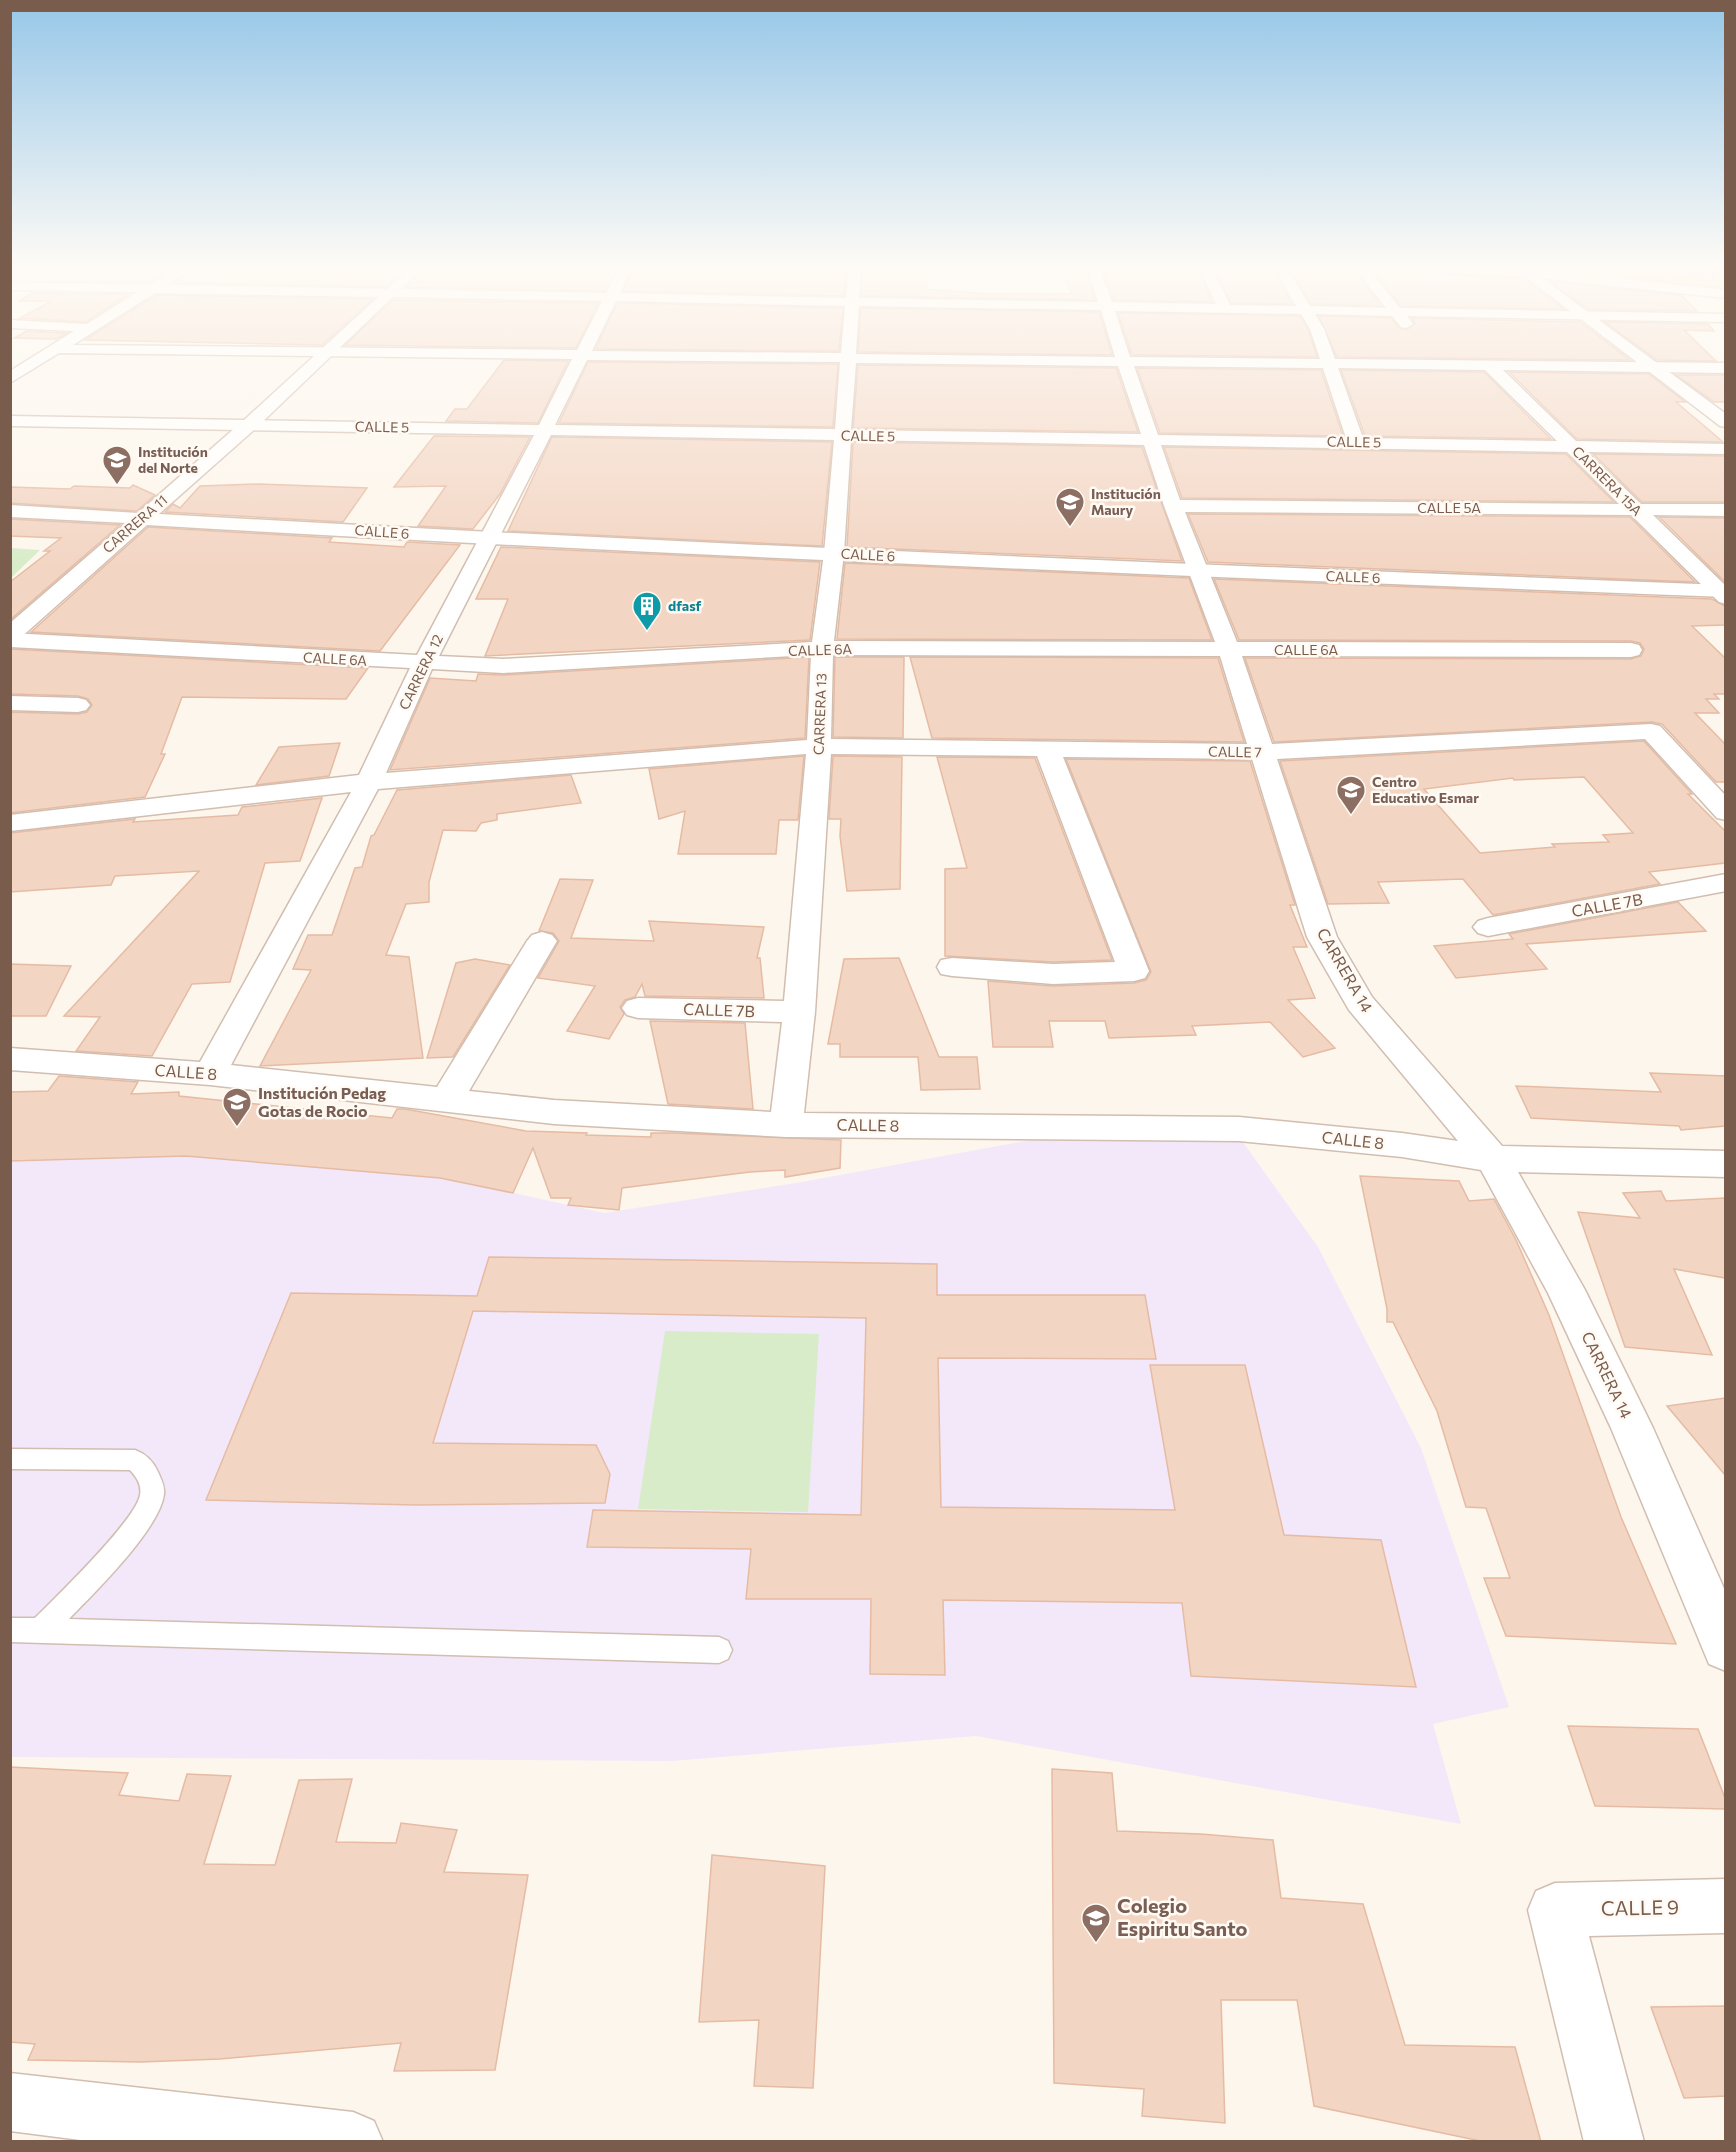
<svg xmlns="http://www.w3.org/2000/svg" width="1736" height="2152" viewBox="0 0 1736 2152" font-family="Commissioner,sans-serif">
	<rect width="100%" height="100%" fill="#fdf6ec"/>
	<polygon fill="#f3e8fa" points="1069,1133 1240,1138 1318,1247 1421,1448 1509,1707 1433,1724 1461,1824 976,1736 672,1761 11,1757 10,1161 187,1156 341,1169 451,1179 604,1213 802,1182"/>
	<g fill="#d8ecc9">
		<polygon points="11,548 40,550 11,578"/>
		<polygon points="665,1331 819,1334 808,1512 638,1509"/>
	</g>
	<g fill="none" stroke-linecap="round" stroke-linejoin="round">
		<polyline stroke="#a5d3da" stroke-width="4.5" points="1639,281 1726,290"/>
	</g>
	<g fill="#f3d5c3" stroke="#e6bba3" stroke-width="1.5" fill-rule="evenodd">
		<polygon points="71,267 174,267 149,283 50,281"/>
		<polygon points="195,267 408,267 386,287 174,283"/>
		<polygon points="426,267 556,269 618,267 605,291 406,287"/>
		<polygon points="634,267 847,267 844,296 623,291"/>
		<polygon points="863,267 925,268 927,289 988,294 1072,294 1059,267 1085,267 1095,300 861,296"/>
		<polygon points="1101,267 1197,267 1212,302 1114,300"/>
		<polygon points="1213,267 1272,267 1292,304 1231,303"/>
		<polygon points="1289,268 1354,270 1381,306 1311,304"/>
		<polygon points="1373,271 1525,279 1564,309 1401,306"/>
		<polygon points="1550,282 1681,295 1697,311 1588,309"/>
		<polygon points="32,293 129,294 86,322 20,318 52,301 19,301"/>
		<polygon points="156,295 373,299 322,345 85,340"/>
		<polygon points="393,300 598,303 576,348 345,345"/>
		<polygon points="617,303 843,308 839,351 596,349"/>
		<polygon points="861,308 1099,312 1112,355 858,352"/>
		<polygon points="1118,313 1300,316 1308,330 1317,357 1132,355"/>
		<polygon points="1319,316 1391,318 1399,328 1406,330 1415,324 1412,318 1580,322 1630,360 1337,357"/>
		<polygon points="1605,322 1708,324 1714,331 1684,330 1716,361 1657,360"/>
		<polygon points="27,331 67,333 56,339 14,338"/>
		<polygon points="504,360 568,361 538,423 446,421 455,409 467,409"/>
		<polygon points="588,362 838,364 833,427 559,423"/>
		<polygon points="858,365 1116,368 1138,432 853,428"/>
		<polygon points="1137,368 1321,370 1343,436 1160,433"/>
		<polygon points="1341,370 1484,372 1551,439 1365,436"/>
		<polygon points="1509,372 1649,374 1685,402 1676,402 1723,442 1577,439"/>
		<polygon points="1676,375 1725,375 1725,402 1714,402"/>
		<polygon points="434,436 530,437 500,494 473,529 418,526 446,486 394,487"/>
		<polygon points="552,437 832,442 822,546 508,531"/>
		<polygon points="853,442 1142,447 1182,561 847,547"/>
		<polygon points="1164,447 1566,454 1614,502 1182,498"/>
		<polygon points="1593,454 1725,456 1725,502 1642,502"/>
		<polygon points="259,484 367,488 343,522 165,512 173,504 180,508 200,486"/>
		<polygon points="133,485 155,495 137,511 10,503 10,487 70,489 74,486 130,488"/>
		<polygon points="1188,514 1630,517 1695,582 1208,562"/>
		<polygon points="1659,517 1725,518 1725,582"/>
		<polygon points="10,519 120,525 10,620 10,582 50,551 44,551 61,538 10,536"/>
		<polygon points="148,527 332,538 329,542 404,547 407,542 460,545 380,651 31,632"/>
		<polygon points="501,547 820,562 810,640 485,656 508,599 476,599"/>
		<polygon points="845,563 1189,578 1212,640 837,639"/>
		<polygon points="1214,579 1712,599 1725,606 1725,625 1692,626 1725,658 1725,694 1714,694 1719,699 1706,699 1719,713 1695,713 1725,744 1725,782 1716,782 1662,724 1651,722 1274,742 1245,658 1631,659 1641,656 1644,649 1640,643 1631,641 1239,640"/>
		<polygon points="10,649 368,668 346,699 182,697 161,754 165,754 145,797 10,813 10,712 78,714 87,712 92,705 88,699 78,696 10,694"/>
		<polygon points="809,657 805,738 390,770 430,678 476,681 478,674 503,675"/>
		<polygon points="835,657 904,657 903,738 833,737"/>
		<polygon points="910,657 1218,658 1244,742 932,738"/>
		<path d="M1644 741 1692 794H1688L1725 831V863L1649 872 1660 884 1493 915 1463 879 1378 882 1389 903 1328 904 1280 761ZM1584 777 1633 833 1603 835 1609 842 1552 844 1555 847 1480 853 1424 789 1513 778 1514 780Z"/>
		<polygon points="340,743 329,776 256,785 279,747"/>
		<polygon points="804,756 798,820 779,820 776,854 678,854 685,811 659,819 649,769"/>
		<polygon points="833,756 902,757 900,889 847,891 840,836 841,819 829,819"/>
		<polygon points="937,757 1035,758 1112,960 1053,962 945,956 945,869 967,868"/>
		<polygon points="1066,759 1250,761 1295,905 1290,905 1307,947 1293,947 1315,998 1288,1000 1335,1048 1303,1057 1270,1022 1192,1026 1196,1035 1109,1038 1105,1021 1049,1021 1053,1047 993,1047 988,981 1053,986 1134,983 1146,980 1151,972"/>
		<polygon points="571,775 581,803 497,814 497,820 481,823 476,831 443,830 429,882 429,902 406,904 386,955 409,957 423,1058 260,1066 311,970 293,969 308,935 332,935 355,868 362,867 371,836 374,835 397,790"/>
		<polygon points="322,798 300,861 265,863 230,982 192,984 152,1056 76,1051 100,1017 64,1016 199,871 115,876 111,885 10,892 10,833 135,819 133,822 238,815 242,807"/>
		<polygon points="560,879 593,880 571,938 654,941 649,921 764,927 757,958 760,958 764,998 645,996 642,984 635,997 625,1000 620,1007 624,1014 609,1039 567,1031 595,986 538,978 559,941 553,933 539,931"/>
		<polygon points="1678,902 1706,931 1526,944 1547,969 1456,978 1434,946 1513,939 1509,934"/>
		<polygon points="899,958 939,1057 977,1057 980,1089 921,1090 918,1057 840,1057 840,1044 828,1044 844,959"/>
		<polygon points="475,959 510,965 453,1057 427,1058 456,963"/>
		<polygon points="10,964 71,966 46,1016 10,1016"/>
		<polygon points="650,1021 745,1023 753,1109 668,1104"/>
		<polygon points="1650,1073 1725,1076 1725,1126 1681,1130 1679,1126 1531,1118 1516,1086 1661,1092"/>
		<polygon points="59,1076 138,1082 131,1094 179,1092 179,1096 392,1118 397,1109 405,1109 526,1131 587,1133 586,1135 651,1137 651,1133 674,1133 841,1140 840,1168 785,1177 785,1170 750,1172 622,1188 619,1210 568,1205 571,1198 551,1198 533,1148 513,1193 440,1178 186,1156 10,1161 10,1092 48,1091"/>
		<polygon points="1360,1176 1459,1181 1469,1201 1494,1199 1516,1240 1549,1315 1621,1517 1676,1644 1506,1636 1484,1578 1510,1578 1486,1508 1466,1507 1437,1411 1393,1322 1387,1322 1387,1309"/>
		<polygon points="1661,1191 1666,1201 1725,1198 1725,1278 1674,1269 1712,1355 1625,1347 1578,1212 1640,1218 1623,1193"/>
		<polygon points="489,1257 937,1264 937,1295 1145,1295 1156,1359 938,1358 941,1507 1175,1510 1150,1365 1245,1365 1284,1535 1381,1540 1416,1687 1191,1676 1182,1603 943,1600 945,1675 870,1674 871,1599 746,1599 751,1549 587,1547 593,1510 861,1515 866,1318 473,1311 433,1443 596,1445 610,1474 605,1503 415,1505 206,1500 291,1293 477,1296"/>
		<polygon points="1725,1398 1725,1475 1667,1406"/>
		<polygon points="1568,1726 1698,1729 1725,1798 1725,1809 1595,1806"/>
		<polygon points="10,1767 128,1773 119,1795 179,1801 187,1774 231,1776 204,1864 275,1865 299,1780 352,1779 336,1842 396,1843 401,1823 457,1830 444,1872 528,1875 495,2070 394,2071 401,2043 220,2059 141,2062 28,2060 35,2044 10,2042"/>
		<polygon points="1052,1769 1112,1773 1117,1831 1201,1834 1273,1840 1281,1898 1363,1904 1405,2045 1515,2047 1541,2142 1485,2142 1314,2106 1297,2000 1221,2000 1225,2123 1142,2116 1144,2089 1054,2083"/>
		<polygon points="712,1855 825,1866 813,2088 754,2086 759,2020 699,2022"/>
		<polygon points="1725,2006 1725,2096 1684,2098 1651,2007"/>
	</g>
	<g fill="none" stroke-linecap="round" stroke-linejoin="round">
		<g stroke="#d1beb0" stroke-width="3">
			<path id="service" d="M10 1449 135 1450C146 1454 153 1461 158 1472 161 1479 165 1486 164 1494 160 1529 94 1593 69 1619L719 1637 728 1641 732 1650 728 1659 719 1663 10 1642V1618H35C56 1597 136 1520 140 1495 142 1484 136 1477 130 1470L10 1469Z"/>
		</g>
		<g stroke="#d1beb0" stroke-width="3">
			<g id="minor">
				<path d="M178 267H193L167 285 606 293 620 267H632L620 293 846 298 849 267H861L859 298 1098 302 1087 267H1099L1112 302 1216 304 1199 267H1211L1230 305 1296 306 1274 267H1286L1310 306 1386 308 1354 267H1367L1400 308 1726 314V322L1407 316 1413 324 1406 328 1401 327 1392 316 1315 314 1324 329 1335 359 1726 363V373L1503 370 1576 441 1726 444V454L1587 452 1641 504H1726V516L1653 515 1726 586V604L1719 602 1631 515 1185 512 1237 642 1631 643 1639 645 1642 650 1639 655 1631 657 1242 656 1272 744 1651 724 1660 726 1726 796V820L1717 818 1645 739 1277 759 1337 937 1372 997 1502 1146 1726 1151V1177L1518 1172 1585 1290 1653 1428 1726 1593V1671L1709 1664 1611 1428 1548 1293 1481 1170 1402 1157 1239 1141 786 1137 554 1124 210 1085 10 1070V1048L200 1062 351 792 10 831V815L359 775 410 668 10 647V633L417 655 534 435 10 426V416L539 425 572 359 59 353 10 383V371L74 331 10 328V320L87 324 137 292 10 290V282L150 285ZM155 293 602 301 577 350 73 345ZM616 301 845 306 841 353 592 351ZM859 306 1101 310 1115 357 856 354ZM1115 311 1301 314 1310 329 1320 359 1130 357ZM587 360 840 362 835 429 555 425ZM856 363 1118 366 1141 434 851 430ZM1134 366 1323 368 1346 438 1158 435ZM1338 368 1485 370 1557 441 1363 438ZM551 435 834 440 824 553 812 642 503 659 439 656ZM851 440 1144 445 1164 506 1215 642 834 641 844 553ZM1161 445 1567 452 1619 504 1180 500ZM811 655 807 740 386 773 432 669 503 673ZM833 655 1220 656 1247 744 831 739ZM806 754 784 1001 638 998 627 1001 622 1008 627 1015 638 1018 782 1022 771 1112 554 1100 469 1091 557 941 552 935 542 932 532 935 527 941 437 1087 231 1065 378 789ZM831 754 1037 756 1115 962 1053 964 952 958 941 960 937 967 941 974 952 976 1053 984 1134 981 1145 978 1149 971 1063 757 1252 759 1307 937 1349 1010 1458 1141 1402 1133 1239 1117 804 1113 815 1012Z"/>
				<polygon points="1396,267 1529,269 1726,290 1726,298 1529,277 1402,271"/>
				<polygon points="10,696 78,698 86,700 90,705 86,710 78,712 10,710"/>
				<polygon points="1726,874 1726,891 1488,936 1478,933 1473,927 1478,921 1488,918"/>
				<polygon points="1726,1879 1726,1933 1589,1936 1644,2142 1584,2142 1528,1910 1536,1891 1555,1883"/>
				<polygon points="10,2073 353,2112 374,2121 383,2142 96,2142 10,2131"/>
			</g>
		</g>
		<g stroke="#d1beb0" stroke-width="3">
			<g id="tertiary">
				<path d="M411 267H424L255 429 159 514C681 544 1203 565 1726 585V597C1199 577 673 556 147 525L18 640 10 641V623L126 523 10 517V505L138 513 243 421Z"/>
				<polygon points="1513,267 1527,267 1726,414 1726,427 1720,426"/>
			</g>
		</g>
		<g stroke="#dad1cd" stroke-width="3">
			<polygon id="primary" points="1538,267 1586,267 1726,279 1726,287 1544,271"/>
		</g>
		<use href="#service" fill="#fff" fill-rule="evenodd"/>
		<use href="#minor" fill="#fff" fill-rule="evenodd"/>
		<use href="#tertiary" fill="#fff" fill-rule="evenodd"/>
		<use href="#primary" fill="#fbd9a5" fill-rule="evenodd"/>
		<g stroke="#b9a8c9" stroke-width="3">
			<polyline id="rail" points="1646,267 1726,275"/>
		</g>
		<use href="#rail" stroke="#fffaf3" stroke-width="2" stroke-dasharray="6" stroke-linecap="butt"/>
	</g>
	<linearGradient id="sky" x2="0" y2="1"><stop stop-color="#97c7e8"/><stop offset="0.47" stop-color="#fefbf6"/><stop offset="1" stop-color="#fefbf6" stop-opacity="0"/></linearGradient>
	<rect width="1736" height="568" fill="url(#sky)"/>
	<defs>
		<g id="school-pin" transform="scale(1.5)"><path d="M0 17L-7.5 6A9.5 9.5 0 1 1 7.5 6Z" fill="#8d6e63" stroke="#fffaf3"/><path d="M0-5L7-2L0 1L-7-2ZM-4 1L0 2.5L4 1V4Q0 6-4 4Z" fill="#fff"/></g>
		<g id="building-pin" transform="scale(1.5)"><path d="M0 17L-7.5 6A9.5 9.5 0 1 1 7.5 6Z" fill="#0f9aa8" stroke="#fffaf3"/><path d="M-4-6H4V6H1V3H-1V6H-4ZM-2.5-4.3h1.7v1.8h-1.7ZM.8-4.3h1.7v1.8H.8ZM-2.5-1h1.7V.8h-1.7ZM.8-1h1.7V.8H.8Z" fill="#fff"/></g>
	</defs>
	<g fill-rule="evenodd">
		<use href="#school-pin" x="117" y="460"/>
		<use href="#school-pin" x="1070" y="502"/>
		<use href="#building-pin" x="647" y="606"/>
		<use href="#school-pin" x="1351" y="790"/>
		<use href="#school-pin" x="237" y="1102"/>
		<use href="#school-pin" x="1096" y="1918"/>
	</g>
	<g text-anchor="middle" stroke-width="5" stroke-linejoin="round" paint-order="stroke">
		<g font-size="14" fill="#7a5c4d" stroke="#fffaf3">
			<text transform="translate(382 427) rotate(1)" y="5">CALLE 5</text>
			<text transform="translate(868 436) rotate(1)" y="5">CALLE 5</text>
			<text transform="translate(1354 442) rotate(1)" y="5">CALLE 5</text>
			<text transform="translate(1607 481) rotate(45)" y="5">CARRERA 15A</text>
			<text x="1449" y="513">CALLE 5A</text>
			<text transform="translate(135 524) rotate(-41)" y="5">CARRERA 11</text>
			<text transform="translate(382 532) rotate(4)" y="5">CALLE 6</text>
			<text transform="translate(868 555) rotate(3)" y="5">CALLE 6</text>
			<text transform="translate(1353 577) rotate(2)" y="5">CALLE 6</text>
			<text transform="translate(820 650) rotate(-2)" y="5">CALLE 6A</text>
			<text x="1306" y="655">CALLE 6A</text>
			<text transform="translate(335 659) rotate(3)" y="5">CALLE 6A</text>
			<text transform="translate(421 672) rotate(-64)" y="5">CARRERA 12</text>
			<text transform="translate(820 714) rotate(-88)" y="5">CARRERA 13</text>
			<text transform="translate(1235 752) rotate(1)" y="5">CALLE 7</text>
		</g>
		<g font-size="14" font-weight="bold" fill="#785e54" stroke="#fffaf3" text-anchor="start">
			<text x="138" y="457">Institución<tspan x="138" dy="16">del Norte</tspan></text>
			<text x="1091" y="499">Institución<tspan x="1091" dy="16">Maury</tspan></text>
			<text x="1372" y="787">Centro<tspan x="1372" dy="16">Educativo Esmar</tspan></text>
		</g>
		<g font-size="14" font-weight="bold" fill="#0d838f" stroke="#fffaf3" text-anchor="start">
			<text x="668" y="611">dfasf</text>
		</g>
		<g font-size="16" fill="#7a5c4d" stroke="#fffaf3">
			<text transform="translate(1607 905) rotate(-10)" y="6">CALLE 7B</text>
			<text transform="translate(1345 970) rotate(60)" y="6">CARRERA 14</text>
			<text transform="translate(719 1010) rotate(2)" y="6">CALLE 7B</text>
			<text transform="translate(186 1072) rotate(4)" y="6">CALLE 8</text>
			<text transform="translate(868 1125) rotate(1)" y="6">CALLE 8</text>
			<text transform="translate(1353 1140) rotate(6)" y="6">CALLE 8</text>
			<text transform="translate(1607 1375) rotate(64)" y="6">CARRERA 14</text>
		</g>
		<g font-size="16" font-weight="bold" fill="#785e54" stroke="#fffaf3" text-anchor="start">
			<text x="258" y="1099">Institución Pedag<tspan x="258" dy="18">Gotas de Rocio</tspan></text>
		</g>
		<g font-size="20" font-weight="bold" fill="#785e54" stroke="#fffaf3" text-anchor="start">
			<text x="1117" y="1913">Colegio<tspan x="1117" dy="23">Espiritu Santo</tspan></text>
		</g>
		<g font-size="20" fill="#7a5c4d" stroke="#fffaf3">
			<text transform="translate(1640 1908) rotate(-1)" y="7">CALLE 9</text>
		</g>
	</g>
	<rect width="1736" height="2152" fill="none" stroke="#7a5c4d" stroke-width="24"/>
</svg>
